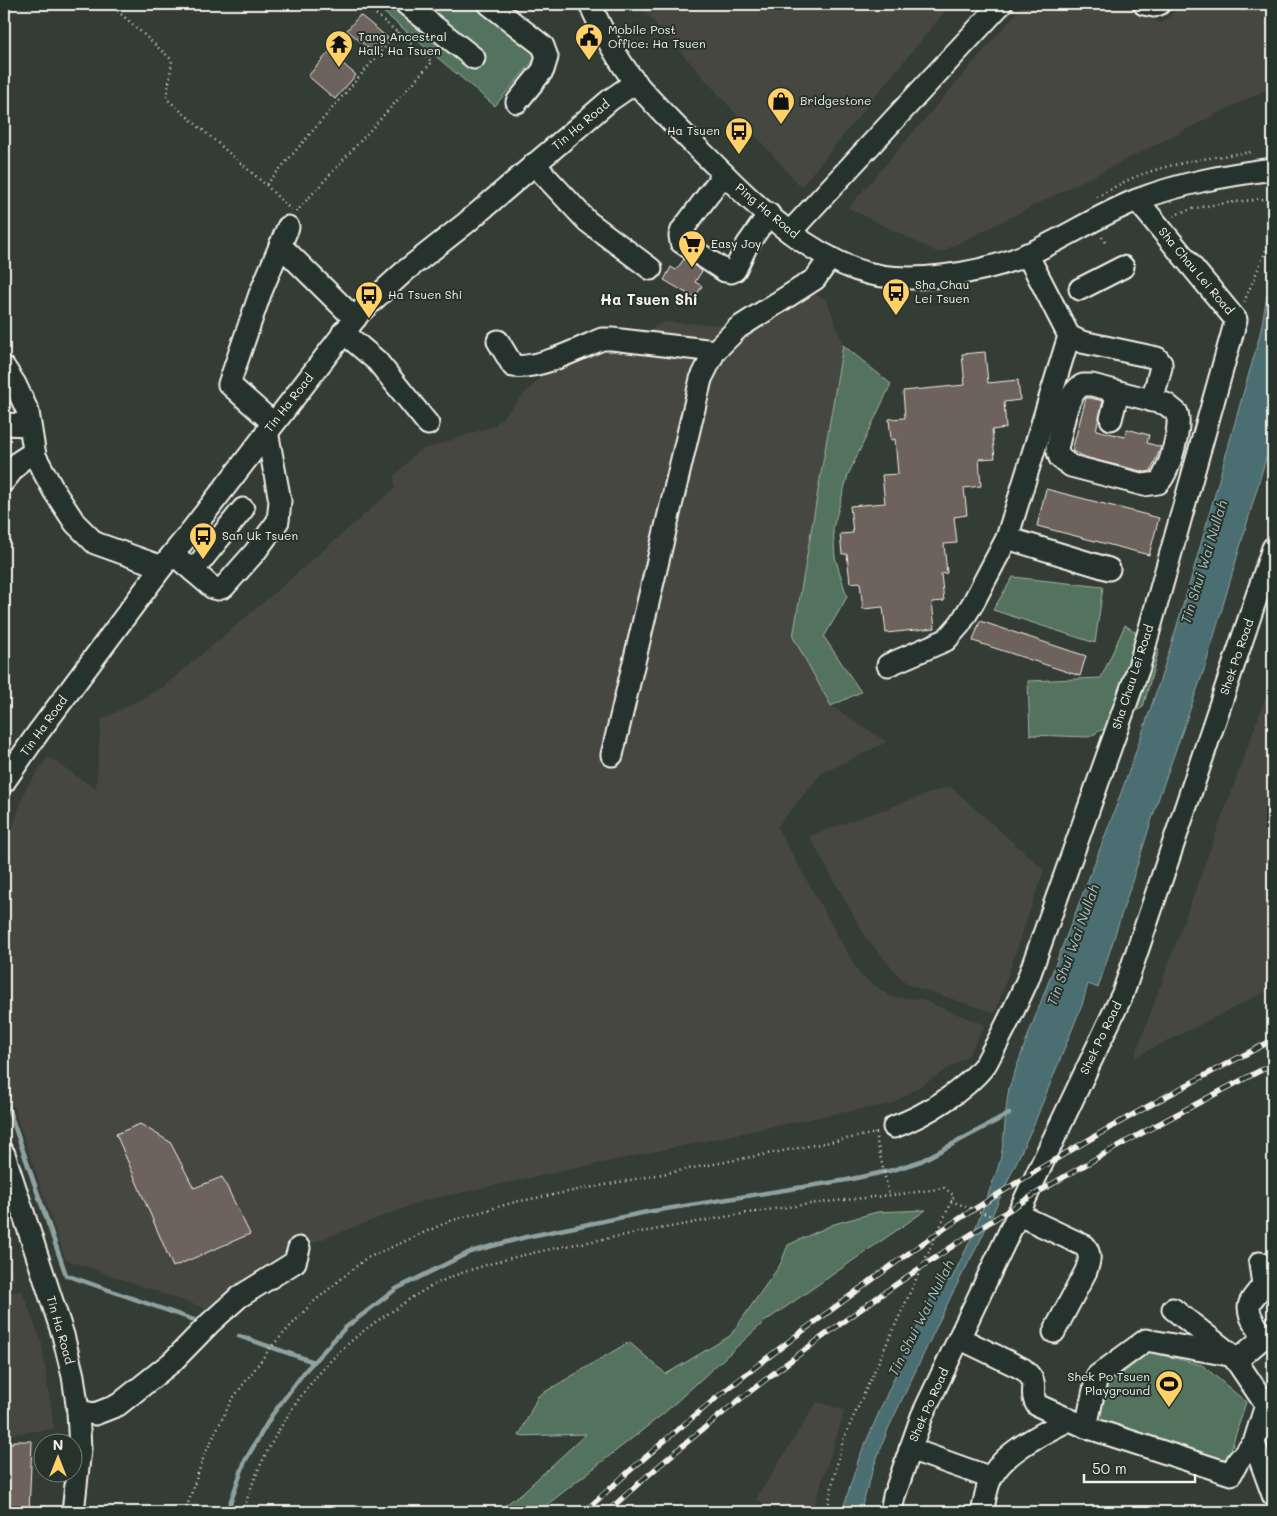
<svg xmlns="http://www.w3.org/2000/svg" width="1277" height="1516" viewBox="0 0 1277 1516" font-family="Mali,sans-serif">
	<rect width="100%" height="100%" fill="#343c36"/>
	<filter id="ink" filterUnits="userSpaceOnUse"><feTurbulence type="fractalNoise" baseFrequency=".02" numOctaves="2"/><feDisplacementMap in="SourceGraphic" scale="10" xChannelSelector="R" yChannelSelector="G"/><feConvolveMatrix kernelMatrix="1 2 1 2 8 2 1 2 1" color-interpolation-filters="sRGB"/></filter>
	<g filter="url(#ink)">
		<g fill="#454741">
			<polygon points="638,4 951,4 801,187"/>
			<polygon points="1024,4 1124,4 1161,23 1184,4 1273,4 1273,86 939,253 848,208"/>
			<polygon points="800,286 827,300 843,345 793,637 831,706 887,742 821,774 777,827 860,975 891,997 920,999 985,1025 968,1056 892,1104 828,1115 426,1200 299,1248 265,1267 209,1310 65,1259 4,1079 4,853 25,790 48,757 96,789 101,720 163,687 259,606 395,488 394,476 418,451 494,426 570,346 618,348 664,322 724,325"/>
			<polygon points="1273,677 1273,988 1134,1058"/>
			<polygon points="950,786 1044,870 995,1013 906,984 866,938 809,836"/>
			<polygon points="4,1249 15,1280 4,1281"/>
			<polygon points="22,1291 42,1344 54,1429 4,1435 4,1293"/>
			<polygon points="817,1402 845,1410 812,1512 781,1512 756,1499"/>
		</g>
		<g fill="#52735e" stroke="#a3b2a3">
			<polygon points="387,4 477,4 538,55 495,106 381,10"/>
			<polygon points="843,345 891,384 848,475 833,528 835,557 847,597 824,637 861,692 831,706 793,637"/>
			<polygon points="1013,577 1103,587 1095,643 993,610"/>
			<polygon points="1125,625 1159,649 1143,707 1089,737 1030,735 1028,681 1101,678"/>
			<polygon points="926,1210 764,1322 663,1414 548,1504 541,1512 496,1512 522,1493 586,1434 519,1436 538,1396 629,1342 666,1374 730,1336 780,1265 788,1245 834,1224 877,1212"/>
			<polygon points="1150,1352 1202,1365 1246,1402 1225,1468 1098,1428 1093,1414 1101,1390"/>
		</g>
		<path fill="#4b6e72" stroke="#8fa2a1" d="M1273 270V434L1205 667 1158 800 1098 988 1088 984 1082 1005 1034 1124 981 1239 952 1294 888 1429 874 1466 860 1512H842L859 1458 905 1353 939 1282 951 1280 972 1237 998 1168C1006 1142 1004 1114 1009 1088 1052 967 1103 849 1144 728 1187 604 1219 475 1256 349 1264 323 1265 296 1273 270Z"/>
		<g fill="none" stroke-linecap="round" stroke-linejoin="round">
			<g stroke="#8fa2a1" stroke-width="4.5">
				<polyline points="4,837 9,822"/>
				<polyline points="4,1096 66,1275 197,1321"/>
				<polyline points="239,1336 314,1362"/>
				<polyline points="227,1512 245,1461 272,1415 305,1371 345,1328 396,1289 470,1252 526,1237 647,1212 847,1180 893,1170 921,1161 1009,1114"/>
			</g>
		</g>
		<g fill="#6e625b" stroke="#f4f1e8">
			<polygon points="360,15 388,38 375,54 347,30"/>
			<polygon points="329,52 356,75 335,99 308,76"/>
			<polygon points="684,259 702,271 695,282 702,286 695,298 664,280 671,267 676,270"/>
			<polygon points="985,352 988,383 1018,380 1020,400 1004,402 1006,428 992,430 995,458 979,459 981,486 964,488 967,515 954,517 957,543 944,544 947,573 941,574 944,601 932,602 935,628 886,633 883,607 863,609 860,582 850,583 847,554 842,554 840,534 853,533 850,506 885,503 882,475 898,474 895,439 891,440 889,419 905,418 903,391 965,385 962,354"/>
			<polygon points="1086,398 1090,398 1103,401 1096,430 1125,437 1127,429 1149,435 1147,443 1161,447 1151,471 1145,472 1088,458 1072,451"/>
			<polygon points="1046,489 1159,518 1149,555 1037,526"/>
			<polygon points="980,621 1086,656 1080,676 973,641"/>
			<polygon points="140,1124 170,1142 194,1188 222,1177 250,1234 173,1267 116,1134"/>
			<polygon points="13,1441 32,1441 29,1512 9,1512 10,1493 4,1493 4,1443 13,1443"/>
		</g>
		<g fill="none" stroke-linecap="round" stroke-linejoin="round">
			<g stroke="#f4f1e8" stroke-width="25">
				<g id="minor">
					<polyline points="406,4 474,58"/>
					<polyline points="489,4 543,46 547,57 543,70 517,102"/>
					<path d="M590 4C602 31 616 58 635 82 662 114 694 144 724 174 762 212 806 251 857 270 905 287 980 274 1026 255 1064 239 1098 215 1137 200 1181 183 1227 175 1273 169"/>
					<polyline points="1144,4 1154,6 1159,4"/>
					<polyline points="534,164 587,221 651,269"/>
					<polyline points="724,174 682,230 680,236 681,242 725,271 731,272 735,270 747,245 769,214"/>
					<polyline points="790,232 1001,4"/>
					<polyline points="280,245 355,319"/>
					<polyline points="1080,289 1123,267"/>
					<polyline points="343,332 377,361 428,424"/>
					<polyline points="1069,336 1082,342 1157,358 1161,363 1161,367 1152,401"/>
					<path d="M498 341 513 366C537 370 578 349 602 339H612L715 351"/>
					<polyline points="4,367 15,384 28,412 35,456 54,491 75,523 95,543 162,567"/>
					<path d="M1083 385H1092L1166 404 1177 413C1182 426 1169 474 1158 483L1144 485 1071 466 1060 458 1057 449 1058 444C1063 427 1066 392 1083 385Z"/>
					<polyline points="1111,419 1118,392"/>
					<polyline points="273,423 229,384 260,294 288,227"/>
					<polyline points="4,424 29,425"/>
					<polyline points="4,481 20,461 34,452"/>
					<polyline points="1007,538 1109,569"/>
					<polyline points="173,554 213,588 218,589 224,587 255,552 278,521 280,501 267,431"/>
					<polyline points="193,571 243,509"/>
					<polyline points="888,665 946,640 960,624 973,603 1007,538 1069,336 1027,254"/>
					<polyline points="612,755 701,379 715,351 738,328 815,279 830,258"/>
					<polyline points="4,782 38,733 162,567 185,539 360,312 405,271 466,223 610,100 636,82"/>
					<path d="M894 1127C926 1115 963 1092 985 1065 989 1059 992 1051 996 1045 1008 1023 1018 1001 1028 979L1139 667 1236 320 1137 200"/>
					<polyline points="4,1154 63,1335 73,1376 78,1411 80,1449 73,1512"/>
					<path d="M1017 1214 1085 1246C1091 1255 1090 1260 1086 1271L1054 1332"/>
					<path d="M959 1338 1023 1369C1043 1386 1027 1390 1037 1405L1086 1427 1231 1474 1238 1461 1254 1443 1266 1405 1233 1356 1173 1309"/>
					<path d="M1236 1361 1264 1337C1258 1328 1244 1313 1251 1301 1254 1296 1259 1291 1263 1285L1260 1263"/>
					<polyline points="78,1411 95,1414 118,1405 172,1362 210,1323 239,1297 295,1262 299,1248"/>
					<polyline points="1086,1427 1097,1376 1146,1340 1229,1355"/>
					<polyline points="1254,1443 1273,1495"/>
					<polyline points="910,1449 991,1478"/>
					<polyline points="891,1512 894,1496 922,1416 1123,993 1273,548"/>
					<path d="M982 1512C985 1501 986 1488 991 1478 1004 1451 1044 1433 1069 1420"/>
				</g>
			</g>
			<g stroke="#f4f1e8" stroke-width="2.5" stroke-dasharray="1 4" stroke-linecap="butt">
				<polyline points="110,4 172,60 167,99 266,185 398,32"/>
				<polyline points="1267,151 1269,150 1268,144 1273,144"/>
				<polyline points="266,185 291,210"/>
				<path d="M1097 197C1113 188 1129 178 1146 173 1177 162 1219 156 1252 152"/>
				<polyline points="296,212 432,62 364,4"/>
				<path d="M1174 216C1194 204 1248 201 1273 198"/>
				<polyline points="1102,237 1106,244"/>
				<polyline points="1244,302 1273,234"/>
				<polyline points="875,1133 889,1195"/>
				<polyline points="951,1201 997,1218"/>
				<polyline points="185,1512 204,1456 231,1401 271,1347 311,1304 365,1259 450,1221 515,1202 877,1133"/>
				<path d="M243 1512C261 1449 305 1379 356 1337 369 1326 383 1317 397 1308 413 1296 432 1285 451 1277 510 1254 574 1245 636 1233 689 1224 742 1213 795 1206 845 1199 895 1196 944 1188L950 1192 954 1196 843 1440 833 1481 827 1512"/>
			</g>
			<use href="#minor" stroke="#26332d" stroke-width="21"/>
			<g stroke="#f4f1e8" stroke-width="5.5">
				<g id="rail">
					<path d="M584 1512C665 1437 752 1367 842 1302 881 1273 921 1243 962 1217 1063 1152 1167 1094 1273 1040"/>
					<path d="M607 1512C681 1444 761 1381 843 1322 890 1288 938 1255 987 1224 1079 1165 1176 1114 1273 1064"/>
				</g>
			</g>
			<use href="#rail" stroke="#26332d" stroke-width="4" stroke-dasharray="11" stroke-linecap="butt"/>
		</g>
	</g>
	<defs>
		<g id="civic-pin" transform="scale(1.4375)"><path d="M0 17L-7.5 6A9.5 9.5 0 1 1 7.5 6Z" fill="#ffd166" stroke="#26332d"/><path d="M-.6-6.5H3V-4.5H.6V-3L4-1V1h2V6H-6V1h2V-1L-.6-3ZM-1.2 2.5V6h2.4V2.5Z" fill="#111"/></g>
		<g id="temple-pin" transform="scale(1.4375)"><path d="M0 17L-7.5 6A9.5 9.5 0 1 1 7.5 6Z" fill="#ffd166" stroke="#26332d"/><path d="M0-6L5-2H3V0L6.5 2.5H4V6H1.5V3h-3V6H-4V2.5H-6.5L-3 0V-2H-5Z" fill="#111"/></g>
		<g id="shop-pin" transform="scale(1.4375)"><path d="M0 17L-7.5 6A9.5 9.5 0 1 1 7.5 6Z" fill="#ffd166" stroke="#26332d"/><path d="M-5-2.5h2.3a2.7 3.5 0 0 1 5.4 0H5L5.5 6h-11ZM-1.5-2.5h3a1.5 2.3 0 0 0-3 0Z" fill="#111"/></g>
		<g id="bus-pin" transform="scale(1.4375)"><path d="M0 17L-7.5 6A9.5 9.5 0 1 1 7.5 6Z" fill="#ffd166" stroke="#26332d"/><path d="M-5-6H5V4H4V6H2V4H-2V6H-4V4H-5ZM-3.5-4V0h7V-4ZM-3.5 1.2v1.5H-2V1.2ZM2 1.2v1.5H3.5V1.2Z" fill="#111"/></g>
		<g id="supermarket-pin" transform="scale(1.4375)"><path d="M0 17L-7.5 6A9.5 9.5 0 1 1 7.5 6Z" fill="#ffd166" stroke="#26332d"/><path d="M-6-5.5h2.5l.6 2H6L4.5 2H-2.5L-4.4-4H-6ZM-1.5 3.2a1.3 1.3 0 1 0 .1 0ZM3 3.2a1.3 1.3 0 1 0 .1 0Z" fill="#111"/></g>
		<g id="stadium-pin" transform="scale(1.4375)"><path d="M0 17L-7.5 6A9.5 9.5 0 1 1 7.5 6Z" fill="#ffd166" stroke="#26332d"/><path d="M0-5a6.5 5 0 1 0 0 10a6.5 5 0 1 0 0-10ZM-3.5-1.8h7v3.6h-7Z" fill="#111"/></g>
	</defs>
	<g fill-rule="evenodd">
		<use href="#civic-pin" x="589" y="37"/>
		<use href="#temple-pin" x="339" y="44"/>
		<use href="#shop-pin" x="781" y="101"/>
		<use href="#bus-pin" x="739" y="131"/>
		<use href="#supermarket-pin" x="692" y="244"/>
		<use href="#bus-pin" x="896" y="292"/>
		<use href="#bus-pin" x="369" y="295"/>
		<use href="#bus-pin" x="203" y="536"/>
		<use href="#stadium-pin" x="1169" y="1384"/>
	</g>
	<g text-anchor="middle" stroke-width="4" stroke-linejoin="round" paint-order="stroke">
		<g font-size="12" fill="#f4f1e8" stroke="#26332d" text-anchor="start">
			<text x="608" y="34">Mobile Post<tspan x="608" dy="14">Office: Ha Tsuen</tspan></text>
			<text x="358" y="41">Tang Ancestral<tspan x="358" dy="14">Hall, Ha Tsuen</tspan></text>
			<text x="800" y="105">Bridgestone</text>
			<text x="720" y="135" text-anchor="end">Ha Tsuen</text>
			<text x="711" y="248">Easy Joy</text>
			<text x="915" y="289">Sha Chau<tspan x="915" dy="14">Lei Tsuen</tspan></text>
			<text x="388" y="299">Ha Tsuen Shi</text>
			<text x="222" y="540">San Uk Tsuen</text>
			<text x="1150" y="1381" text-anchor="end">Shek Po Tsuen<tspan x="1150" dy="14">Playground</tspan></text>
		</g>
		<g font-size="12" fill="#f4f1e8" stroke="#26332d">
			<text transform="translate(581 125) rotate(-40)" y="4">Tin Ha Road</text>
			<text transform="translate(767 211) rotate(40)" y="4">Ping Ha Road</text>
			<text transform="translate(1196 271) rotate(50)" y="4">Sha Chau Lei Road</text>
			<text transform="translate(289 403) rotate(-52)" y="4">Tin Ha Road</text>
			<text transform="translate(1237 657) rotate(-71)" y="4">Shek Po Road</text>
			<text transform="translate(1133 677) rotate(-72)" y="4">Sha Chau Lei Road</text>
			<text transform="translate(44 726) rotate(-54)" y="4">Tin Ha Road</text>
			<text transform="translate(1101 1038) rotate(-64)" y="4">Shek Po Road</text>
			<text transform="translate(60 1330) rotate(74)" y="4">Tin Ha Road</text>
			<text transform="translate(929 1405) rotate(-66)" y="4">Shek Po Road</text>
		</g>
		<g font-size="14" font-style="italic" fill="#b0bdb9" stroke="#26332d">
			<text transform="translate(1204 562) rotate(-73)" y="5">Tin Shui Wai Nullah</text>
			<text transform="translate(1073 945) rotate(-70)" y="5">Tin Shui Wai Nullah</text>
			<text transform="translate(921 1318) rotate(-63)" y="5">Tin Shui Wai Nullah</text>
		</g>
		<g font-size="15" font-weight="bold" fill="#f4f1e8" stroke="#26332d">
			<text x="649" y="305">Ha Tsuen Shi</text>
		</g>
	</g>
	<rect width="1277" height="1516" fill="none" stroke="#26332d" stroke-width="20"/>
	<rect x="10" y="10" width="1257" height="1496" fill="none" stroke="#f4f1e8" stroke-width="2" filter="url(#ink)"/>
	<g transform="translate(58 1458)"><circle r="24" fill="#26332d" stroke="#787f78"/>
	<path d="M0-4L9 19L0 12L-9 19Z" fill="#ffd166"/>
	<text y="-8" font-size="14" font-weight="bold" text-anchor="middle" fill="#f4f1e8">N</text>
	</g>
	<path d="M1084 1474v8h111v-8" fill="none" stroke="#f4f1e8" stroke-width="2.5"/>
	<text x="1092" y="1474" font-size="15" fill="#f4f1e8" stroke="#26332d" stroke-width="4" paint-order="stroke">50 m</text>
</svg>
